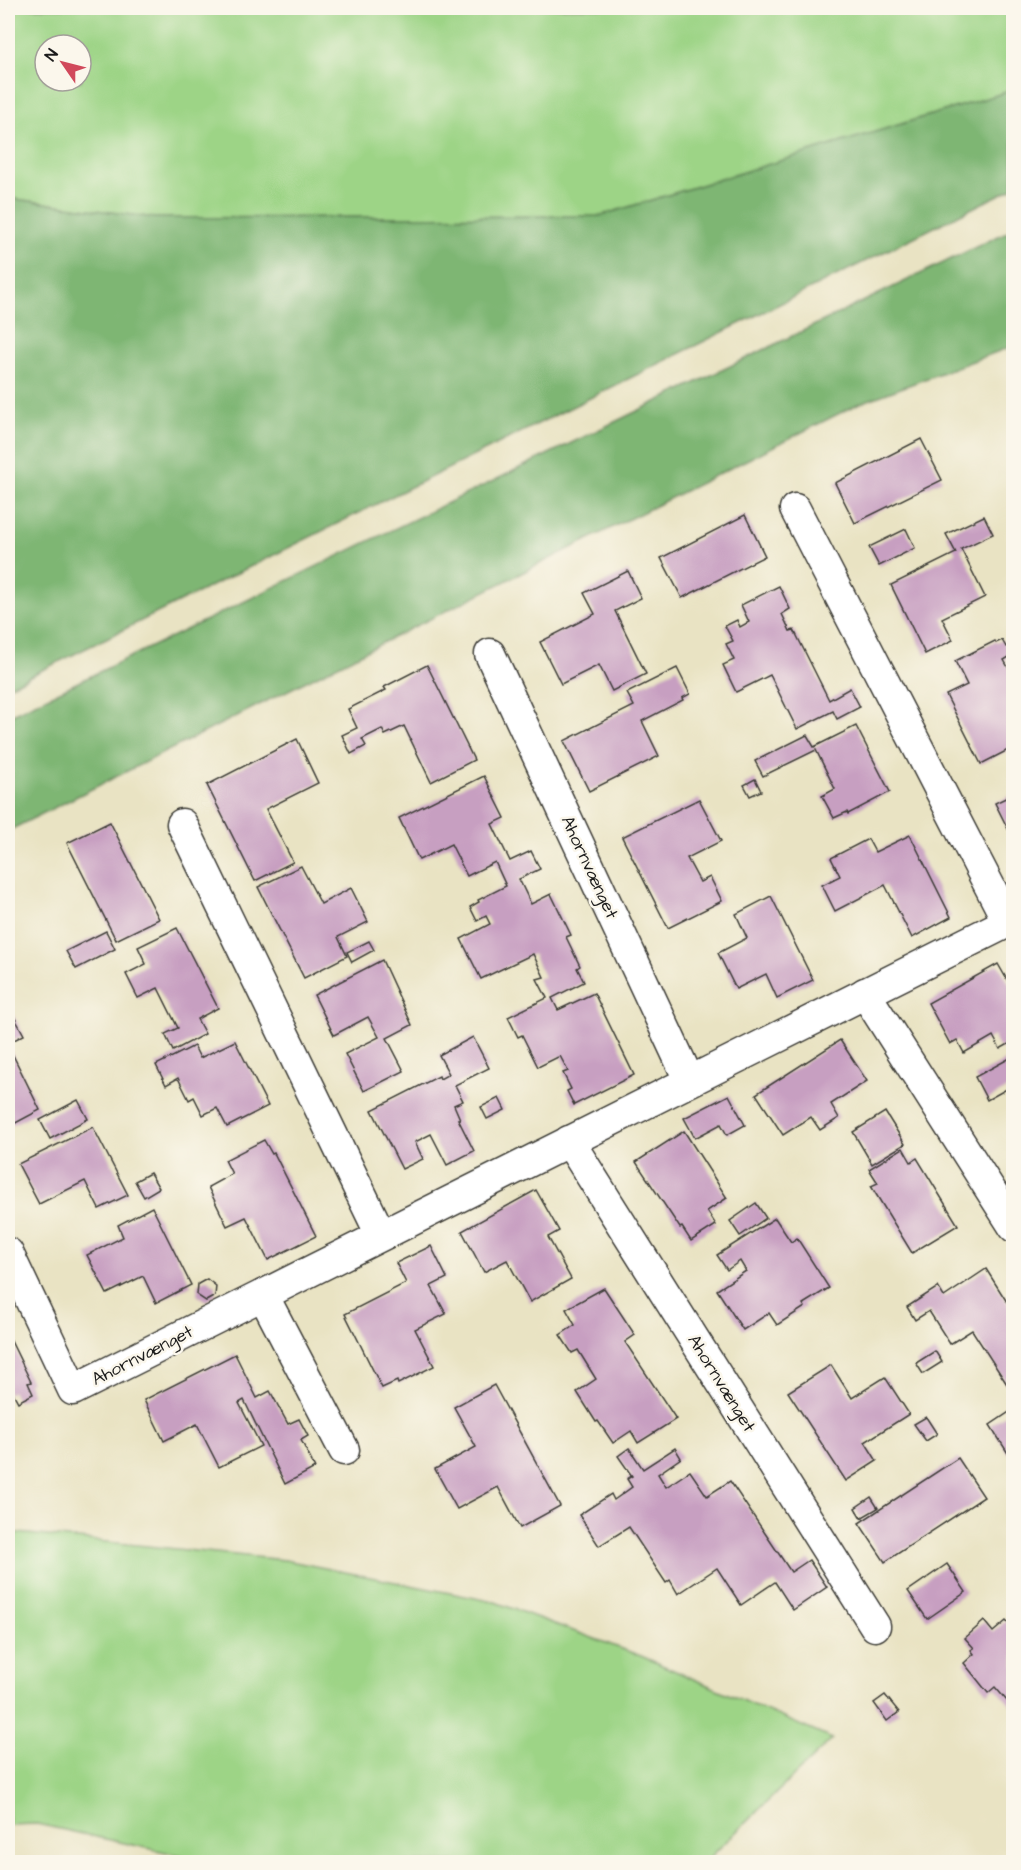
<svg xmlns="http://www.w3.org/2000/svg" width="1021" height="1870" viewBox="0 0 1021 1870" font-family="'Architects Daughter',sans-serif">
	<rect width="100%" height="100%" fill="#fbf7ec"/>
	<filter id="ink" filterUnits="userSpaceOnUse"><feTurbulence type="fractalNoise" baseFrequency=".0167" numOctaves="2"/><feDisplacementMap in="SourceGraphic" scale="12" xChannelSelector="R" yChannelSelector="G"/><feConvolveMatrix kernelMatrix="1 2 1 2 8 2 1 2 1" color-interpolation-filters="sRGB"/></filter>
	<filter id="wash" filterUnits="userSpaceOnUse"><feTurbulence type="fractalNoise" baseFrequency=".008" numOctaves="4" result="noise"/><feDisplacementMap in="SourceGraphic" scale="24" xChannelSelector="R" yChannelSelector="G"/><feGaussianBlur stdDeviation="1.35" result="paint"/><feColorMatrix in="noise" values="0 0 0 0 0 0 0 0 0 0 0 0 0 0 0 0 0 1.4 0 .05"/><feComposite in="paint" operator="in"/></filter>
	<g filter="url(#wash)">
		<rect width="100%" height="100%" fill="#e9e3c3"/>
		<g fill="#9dd486" stroke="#5c7851" stroke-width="1.5" fill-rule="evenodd">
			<path d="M8 8H1013V90L599 216 155 218 8 198ZM45 45H81V81H45Z"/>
			<polygon points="8,1532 285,1560 495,1602 641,1656 832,1739 705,1862 211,1862 37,1824 8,1825"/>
		</g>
		<g fill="#7eb673" stroke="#4d6948" stroke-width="1.5">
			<polygon points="1013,90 1013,188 8,687 8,198 155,218 599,216"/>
			<polygon points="1013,229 1013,346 858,404 8,831 8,716"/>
		</g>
		<g id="blocks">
			<g fill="#c79fc1">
				<polygon points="921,439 942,480 855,523 835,483"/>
				<polygon points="745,515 765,556 682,598 661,558"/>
				<polygon points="984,516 993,534 961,549 985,597 942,618 953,640 925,654 891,585 956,553 946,534"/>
				<polygon points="906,529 915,548 879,566 869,547"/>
				<polygon points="628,571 641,598 615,611 646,674 612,691 599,665 561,684 540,642 595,614 584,593"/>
				<polygon points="779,586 790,609 782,614 790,631 794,630 829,700 850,688 860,707 837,719 833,711 797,729 770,675 736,692 723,665 734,660 726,644 733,641 725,626 737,620 740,627 749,622 741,605"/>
				<polygon points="1002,640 1006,647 1010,644 1014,650 1014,654 1004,660 1014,678 1014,747 981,764 946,695 967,685 955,661 995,641 996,643"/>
				<polygon points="427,665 474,760 431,782 404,726 385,735 382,729 362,739 366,746 351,754 342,735 357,728 348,709 386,690 384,687"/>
				<polygon points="677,668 690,694 682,698 683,700 642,721 659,756 589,791 564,741 634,706 627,693"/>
				<polygon points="856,726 890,792 848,814 847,812 834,818 822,796 835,789 816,750 763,776 755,761 807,735 814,747"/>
				<polygon points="297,739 318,783 266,809 293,862 255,881 207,785"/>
				<polygon points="484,776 505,818 492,824 510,861 531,851 540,869 519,879 531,904 551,894 571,935 566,937 580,966 577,968 584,982 552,998 558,1010 594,993 634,1075 574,1105 567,1091 571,1089 563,1073 568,1071 560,1056 538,1067 522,1035 518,1037 508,1017 547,998 537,979 544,977 533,954 481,979 461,939 490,924 486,916 477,921 470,907 479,902 478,900 506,886 495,862 467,876 451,844 419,860 399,818"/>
				<polygon points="755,779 761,791 750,796 744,785"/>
				<polygon points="1014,794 1014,841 995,803"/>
				<polygon points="699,799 721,841 687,858 700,882 710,877 722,901 668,928 622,837"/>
				<polygon points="110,822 159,919 116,940 67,843"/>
				<polygon points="910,835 951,917 912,938 885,885 835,911 822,885 840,876 831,858 868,839 875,852"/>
				<polygon points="301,866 321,904 351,888 368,922 338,937 347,956 304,978 258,887"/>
				<polygon points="771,896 813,980 777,998 766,974 736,989 718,953 747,938 736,914"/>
				<polygon points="177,928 218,1008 197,1019 205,1034 173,1051 165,1034 178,1028 158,988 138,998 126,974 146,964 138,947"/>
				<polygon points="106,931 115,949 76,969 66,951"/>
				<polygon points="369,941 374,950 352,962 347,952"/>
				<polygon points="382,960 412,1025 387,1038 404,1071 364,1091 345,1054 379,1037 368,1017 334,1035 314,995"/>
				<polygon points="998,964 1014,992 1014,1041 1000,1049 993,1036 964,1053 957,1040 950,1044 928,1003"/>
				<polygon points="11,1011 24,1035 8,1043 8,1013"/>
				<polygon points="473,1037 489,1068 455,1085 463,1101 454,1105 460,1119 458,1119 474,1151 447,1165 431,1134 415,1142 423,1159 402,1169 372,1110 439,1076 440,1079 449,1074 439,1055"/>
				<polygon points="840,1040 867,1081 831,1104 839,1118 820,1130 811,1117 783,1135 756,1094"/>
				<polygon points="235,1041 268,1106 227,1127 217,1108 203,1115 194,1097 189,1100 178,1078 166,1085 156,1065 194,1046 200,1058"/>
				<polygon points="8,1045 40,1110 8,1127"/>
				<polygon points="1012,1057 1014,1085 987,1100 975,1077"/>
				<polygon points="729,1095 745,1125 727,1135 721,1124 695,1138 684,1118"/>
				<polygon points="499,1098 505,1110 487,1119 481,1107"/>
				<polygon points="78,1100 88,1119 50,1139 40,1120"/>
				<polygon points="885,1112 905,1144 872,1164 853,1132"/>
				<polygon points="93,1127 128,1195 99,1209 85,1181 39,1204 18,1164"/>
				<polygon points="684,1131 727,1198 707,1211 716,1225 691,1241 682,1227 680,1228 636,1162"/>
				<polygon points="264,1140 272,1154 274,1153 316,1236 268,1260 246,1217 227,1226 208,1187 232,1174 225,1160"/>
				<polygon points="903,1148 911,1162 917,1158 958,1225 912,1253 871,1186 878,1183 869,1169"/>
				<polygon points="150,1173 159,1188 144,1197 135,1181"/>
				<polygon points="536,1190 559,1231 548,1237 571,1279 530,1302 507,1260 484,1272 462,1231"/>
				<polygon points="756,1203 766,1218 740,1236 730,1221"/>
				<polygon points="152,1207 191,1285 156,1303 143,1276 107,1294 87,1255 123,1237 118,1225"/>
				<polygon points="775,1218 791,1242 797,1238 829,1288 803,1304 805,1307 777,1325 769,1313 743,1330 717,1290 746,1271 740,1261 727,1270 717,1255"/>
				<polygon points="431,1246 447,1278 431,1286 446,1314 415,1329 434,1366 398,1384 397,1381 382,1388 345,1314 406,1283 396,1263"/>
				<polygon points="986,1269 1014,1313 1014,1390 1012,1392 972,1330 950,1344 929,1311 915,1320 907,1307 938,1287 944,1297"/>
				<polygon points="207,1279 216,1286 215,1296 206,1301 197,1295 198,1284"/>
				<polygon points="604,1288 635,1335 625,1342 676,1419 638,1443 631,1431 613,1443 598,1421 596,1422 577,1392 596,1379 578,1350 572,1353 560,1335 575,1325 566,1309"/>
				<polygon points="8,1335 31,1382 28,1383 33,1394 18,1402 12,1391 8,1394"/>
				<polygon points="935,1351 942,1362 923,1374 916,1363"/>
				<polygon points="235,1354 257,1398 270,1391 288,1424 299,1419 308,1436 301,1440 315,1468 285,1484 244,1400 239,1403 261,1446 219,1467 197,1424 164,1441 144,1400"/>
				<polygon points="831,1365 852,1398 885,1377 909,1414 865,1442 877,1461 846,1481 788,1392"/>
				<polygon points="494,1385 560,1506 520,1528 498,1487 457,1509 435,1469 476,1447 454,1407"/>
				<polygon points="1014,1409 1014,1457 1011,1458 990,1425"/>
				<polygon points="926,1417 937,1434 926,1441 914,1424"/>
				<polygon points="629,1448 643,1469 675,1448 681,1458 658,1474 666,1487 690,1471 707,1496 730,1481 791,1572 809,1560 827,1587 793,1610 775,1582 741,1605 717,1568 678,1594 670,1580 666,1583 629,1527 599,1546 579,1515 611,1494 614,1500 632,1487 627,1479 632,1476 618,1456"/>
				<polygon points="958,1458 984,1497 885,1562 859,1523"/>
				<polygon points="871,1497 878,1508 861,1518 855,1508"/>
				<polygon points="947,1564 966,1592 927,1619 908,1591"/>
				<polygon points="984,1621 993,1632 1006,1621 1014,1630 1014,1709 995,1687 988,1693 964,1663 974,1654 971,1650 974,1648 965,1638"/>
				<polygon points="885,1695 899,1712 887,1721 874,1703"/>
			</g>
		</g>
	</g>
	<g filter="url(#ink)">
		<use href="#blocks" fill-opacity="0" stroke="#3b3a35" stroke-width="1.5"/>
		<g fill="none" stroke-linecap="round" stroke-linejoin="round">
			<g stroke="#3b3a35" stroke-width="33">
				<g id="minor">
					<polyline points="795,509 1008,922"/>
					<polyline points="490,654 689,1080"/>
					<polyline points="182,824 381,1235"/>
					<polyline points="865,993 1014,1227"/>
					<polyline points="569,1141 875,1626"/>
					<polyline points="8,1253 73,1390 1014,919"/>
					<polyline points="263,1295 344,1450"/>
				</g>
			</g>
			<use href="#minor" stroke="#fff" stroke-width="30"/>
		</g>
	</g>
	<g text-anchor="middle" stroke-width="5" stroke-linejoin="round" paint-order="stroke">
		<g font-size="18" fill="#1c1c1c" stroke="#fbf7ec">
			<text transform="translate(590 867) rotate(65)" y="6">Ahornvænget</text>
			<text transform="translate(142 1355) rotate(-27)" y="6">Ahornvænget</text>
			<text transform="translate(722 1383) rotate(58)" y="6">Ahornvænget</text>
		</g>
	</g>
	<rect width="1021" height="1870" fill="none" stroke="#fbf7ec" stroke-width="30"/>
	<g transform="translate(63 63) rotate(305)"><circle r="28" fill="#fbf7ec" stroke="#a29f99" stroke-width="1.5"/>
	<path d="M0-4.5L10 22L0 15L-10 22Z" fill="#d1495b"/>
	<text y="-9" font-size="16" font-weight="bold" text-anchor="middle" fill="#1c1c1c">N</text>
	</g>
</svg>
